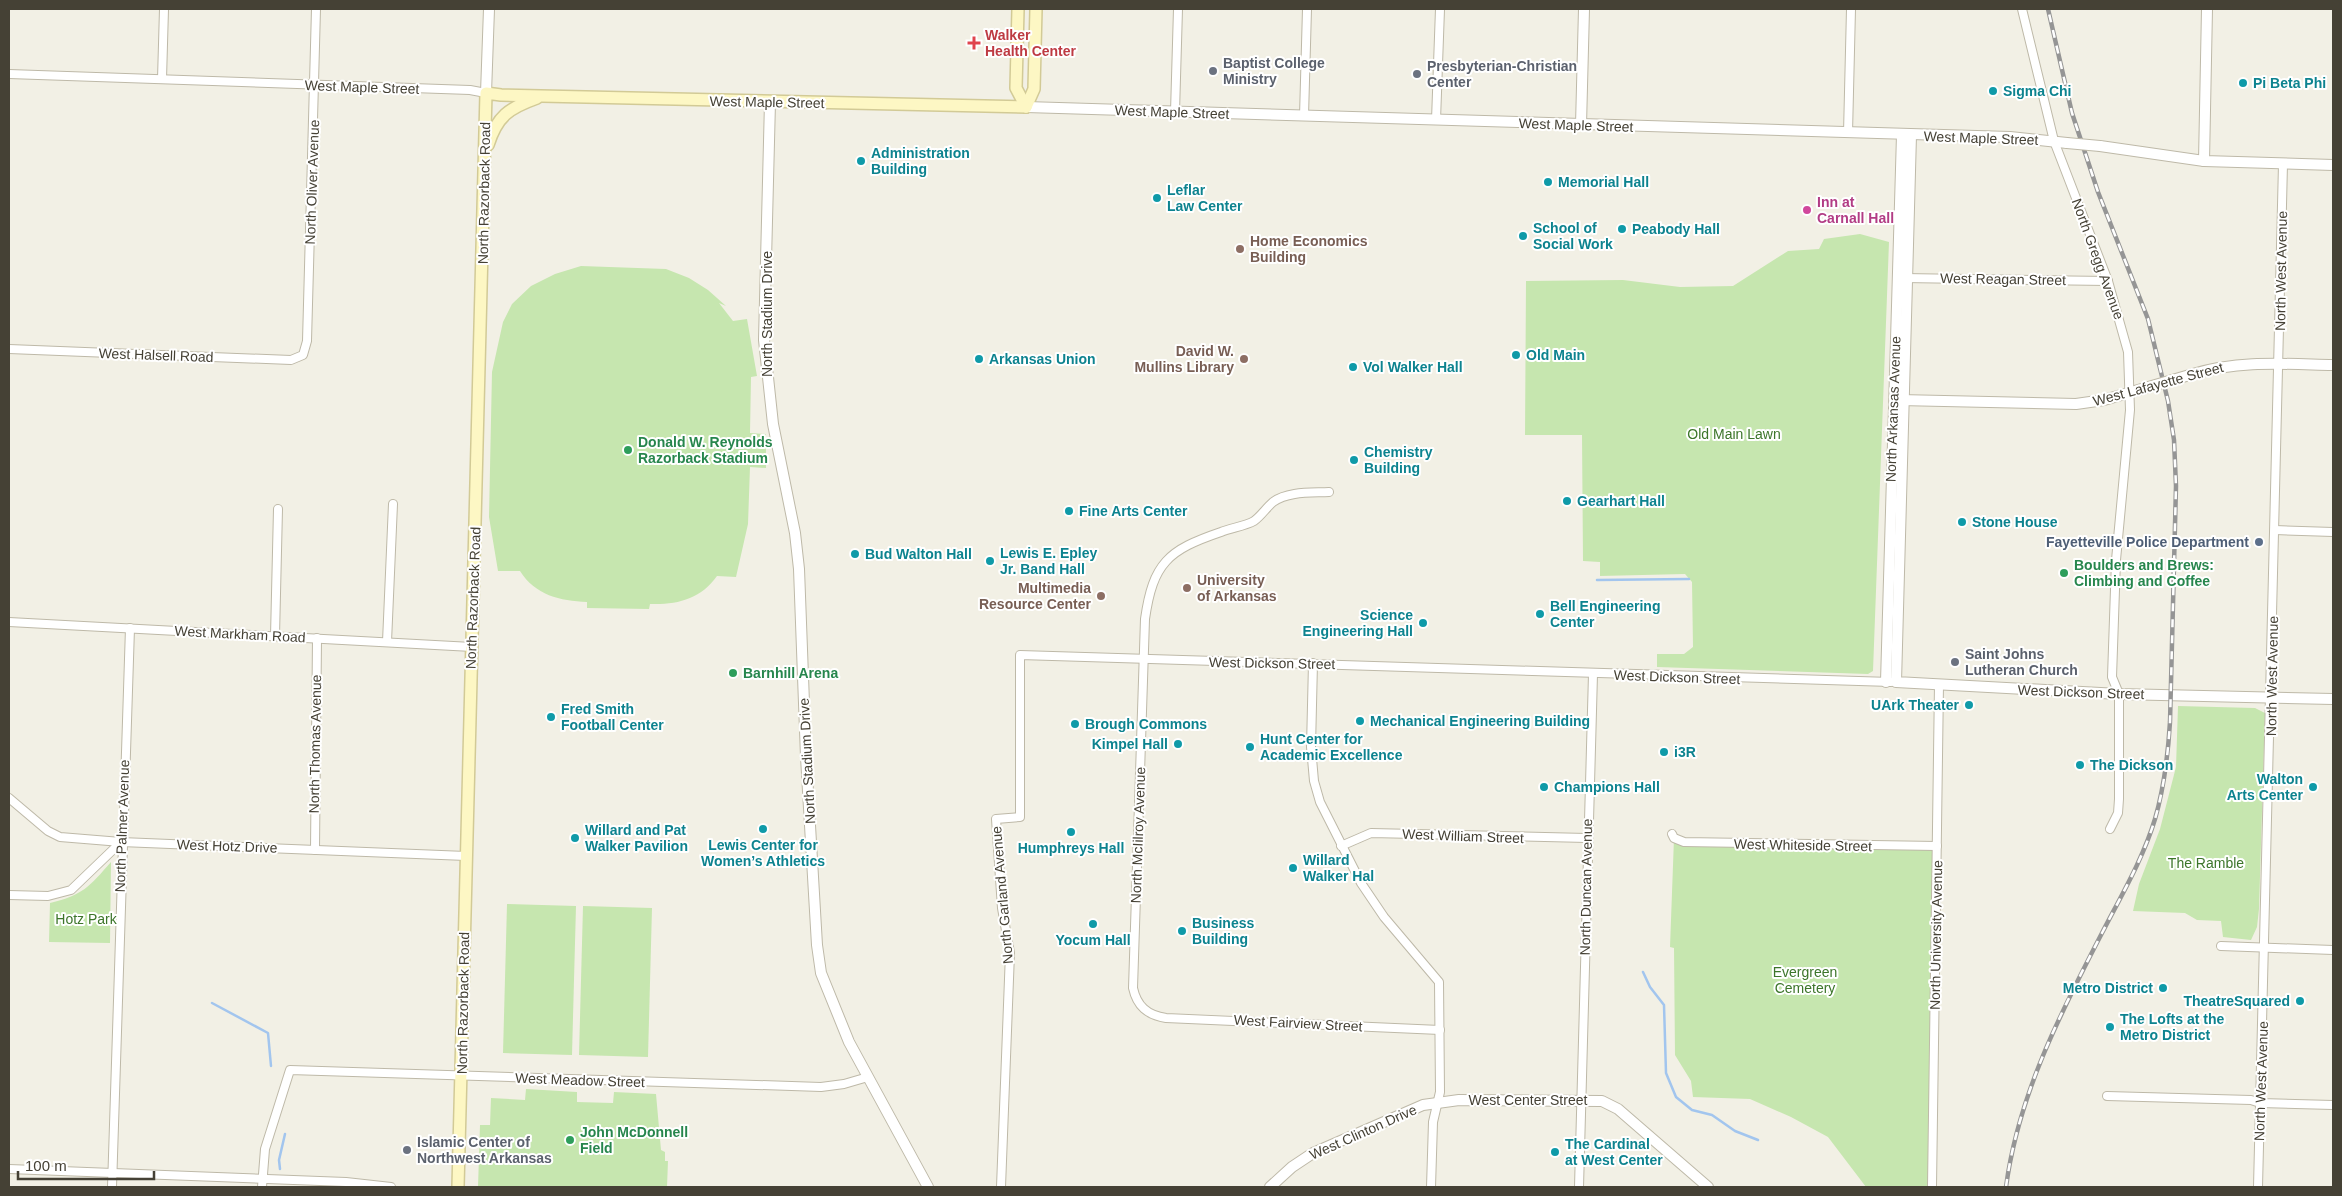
<svg xmlns="http://www.w3.org/2000/svg" width="2342" height="1196" viewBox="0 0 2342 1196" font-family="Arial,sans-serif">
	<rect width="100%" height="100%" fill="#f2f0e5"/>
	<g fill="#c6e6af">
		<polygon points="1860,234 1889,242 1873,671 1868,674 1657,667 1657,654 1684,654 1693,647 1692,582 1685,574 1600,576 1600,562 1583,561 1582,435 1525,435 1526,281 1623,280 1680,287 1733,286 1788,251 1819,249 1824,239"/>
		<path d="M581 266 666 269 689 278 708 290 726 306 719 303 733 321 747 319 757 376 751 377 750 433 766 434V468L750 467 748 524 736 577 717 576C701 599 677 605 650 604L649 609 587 608V602C560 601 535 595 520 571H498L489 517 492 372 503 322 512 304 531 286 555 274Z"/>
		<polygon points="2178,706 2255,708 2265,713 2259,909 2257,927 2251,940 2223,937 2221,921 2197,920 2185,913 2133,911 2139,884 2160,829 2176,767"/>
		<polygon points="1674,838 1937,846 1932,1187 1866,1187 1828,1137 1791,1117 1750,1099 1693,1097 1691,1081 1675,1055 1674,948 1670,947"/>
		<path d="M111 862 110 943 49 942 50 903C83 895 89 887 111 862Z"/>
		<polygon points="507,904 576,906 572,1055 503,1053"/>
		<polygon points="583,906 652,908 648,1057 579,1055"/>
		<polygon points="526,1089 577,1092 577,1102 613,1103 614,1092 656,1094 661,1150 665,1152 665,1161 668,1161 667,1187 478,1187 480,1125 490,1125 491,1098 525,1100"/>
	</g>
	<g fill="none" stroke-linecap="round" stroke-linejoin="round">
		<g stroke="#a2c5ee" stroke-width="2.5">
			<polyline points="1597,580 1689,579"/>
			<polyline points="1643,972 1650,987 1664,1005 1666,1073 1676,1097 1692,1110 1712,1115 1735,1131 1758,1140"/>
			<polyline points="212,1003 268,1033 271,1066"/>
			<polyline points="280,1169 279,1160 285,1134"/>
		</g>
		<g stroke="#beb9a8" stroke-width="10">
			<g id="minor">
				<polyline points="2022,9 2054,141 2108,281 2128,352 2130,410 2116,560 2112,677 2119,694 2119,799 2118,813 2110,829"/>
				<polyline points="9,74 470,90 486,93"/>
				<polyline points="162,79 164,9"/>
				<polyline points="1175,112 1178,9"/>
				<polyline points="1304,116 1307,9"/>
				<polyline points="1436,120 1440,9"/>
				<polyline points="1848,133 1851,9"/>
				<polyline points="1903,278 2108,281"/>
				<polyline points="9,349 291,360 303,355 307,341 316,9"/>
				<path d="M1329 492C1312 493 1288 491 1273 502 1266 508 1261 516 1254 521 1245 526 1231 528 1221 532 1168 550 1153 563 1145 619L1133 988C1137 1006 1147 1015 1166 1018L1440 1030"/>
				<polyline points="2275,530 2333,532"/>
				<polyline points="9,622 472,647"/>
				<polyline points="275,636 278,509"/>
				<polyline points="387,642 393,504"/>
				<polyline points="1313,663 1311,747 1314,781 1320,802 1361,883 1384,917 1439,982 1440,1092 1433,1122 1431,1187"/>
				<polyline points="9,798 48,831 60,837 121,842"/>
				<polyline points="1672,834 1674,838 1684,842 1937,846"/>
				<polyline points="1341,846 1371,833 1587,838"/>
				<polyline points="315,850 317,638"/>
				<polyline points="9,895 48,896 71,890 121,842 466,856"/>
				<polyline points="2221,946 2333,950"/>
				<polyline points="2107,1096 2251,1100 2260,1103 2333,1105"/>
				<polyline points="9,1169 346,1182 391,1187"/>
				<polyline points="112,1187 130,628"/>
				<polyline points="262,1187 265,1149 290,1070 821,1087 844,1084 868,1077"/>
				<polyline points="1001,1187 1010,953 1002,908 996,819 1020,817 1020,655 1891,682"/>
				<polyline points="1579,1187 1593,674"/>
				<polyline points="1932,1187 1939,684"/>
				<polyline points="2258,1187 2283,164"/>
			</g>
		</g>
		<g stroke="#beb9a8" stroke-width="12">
			<g id="tertiary">
				<polyline points="486,93 489,9"/>
				<polyline points="770,102 764,340 773,424 795,533 799,569 806,757 817,945 821,973 849,1042 928,1187"/>
				<polyline points="1026,107 2010,137 2067,143"/>
				<polyline points="1581,125 1584,9"/>
				<polyline points="1911,135 1896,682 2119,694 2333,699"/>
				<polyline points="2100,146 2204,161 2333,165"/>
				<polyline points="2204,161 2207,9"/>
				<path d="M2193 374C2240 360 2285 364 2333 365"/>
				<polyline points="1899,400 2076,404 2104,400 2145,388"/>
				<polyline points="1886,682 1902,135"/>
				<polyline points="1270,1187 1292,1167 1313,1153 1423,1105 1459,1100 1602,1101 1618,1109 1708,1187"/>
			</g>
		</g>
		<g stroke="#d2ca96" stroke-width="14">
			<g id="secondary">
				<polyline points="1018,9 1016,88 1026,107"/>
				<polyline points="1026,107 1034,89 1036,9"/>
				<path d="M488 145C497 116 509 108 537 98"/>
				<polyline points="458,1187 486,93 501,95 1026,107"/>
			</g>
		</g>
		<use href="#minor" stroke="#fff" stroke-width="8"/>
		<use href="#tertiary" stroke="#fff" stroke-width="10"/>
		<use href="#secondary" stroke="#fdf7c4" stroke-width="11"/>
		<g stroke="#959595" stroke-width="4.5">
			<path id="rail" d="M2006 1187C2018 1096 2060 1014 2102 933 2121 896 2143 859 2155 819 2164 788 2168 755 2170 722L2176 486 2174 440 2168 401 2148 319 2098 192 2072 113 2048 9"/>
		</g>
		<use href="#rail" stroke="#fff" stroke-width="2.5" stroke-dasharray="8" stroke-linecap="butt"/>
		<g stroke="#beb9a8" stroke-width="12" stroke-linecap="butt">
			<g id="tertiary-bridge">
				<polyline points="2067,143 2100,146"/>
				<polyline points="2145,388 2193,374"/>
			</g>
		</g>
		<use href="#tertiary-bridge" stroke="#fff" stroke-width="10"/>
	</g>
	<path fill="#e0444e" stroke="#fff" stroke-width="2" d="M971.5 35.5h5v5h5v5h-5v5h-5v-5h-5v-5h5z"/>
	<g fill="#6b7280" stroke="#fff" stroke-width="2">
		<circle cx="1213" cy="71" r="5"/>
		<circle cx="1417" cy="74" r="5"/>
		<circle cx="1955" cy="662" r="5"/>
		<circle cx="407" cy="1150" r="5"/>
	</g>
	<g fill="#0f9aa8" stroke="#fff" stroke-width="2">
		<circle cx="2243" cy="83" r="5"/>
		<circle cx="1993" cy="91" r="5"/>
		<circle cx="861" cy="161" r="5"/>
		<circle cx="1548" cy="182" r="5"/>
		<circle cx="1157" cy="198" r="5"/>
		<circle cx="1622" cy="229" r="5"/>
		<circle cx="1523" cy="236" r="5"/>
		<circle cx="1516" cy="355" r="5"/>
		<circle cx="979" cy="359" r="5"/>
		<circle cx="1353" cy="367" r="5"/>
		<circle cx="1354" cy="460" r="5"/>
		<circle cx="1567" cy="501" r="5"/>
		<circle cx="1069" cy="511" r="5"/>
		<circle cx="1962" cy="522" r="5"/>
		<circle cx="855" cy="554" r="5"/>
		<circle cx="990" cy="561" r="5"/>
		<circle cx="1540" cy="614" r="5"/>
		<circle cx="1423" cy="623" r="5"/>
		<circle cx="1969" cy="705" r="5"/>
		<circle cx="551" cy="717" r="5"/>
		<circle cx="1360" cy="721" r="5"/>
		<circle cx="1075" cy="724" r="5"/>
		<circle cx="1178" cy="744" r="5"/>
		<circle cx="1250" cy="747" r="5"/>
		<circle cx="1664" cy="752" r="5"/>
		<circle cx="2080" cy="765" r="5"/>
		<circle cx="1544" cy="787" r="5"/>
		<circle cx="2313" cy="787" r="5"/>
		<circle cx="763" cy="829" r="5"/>
		<circle cx="1071" cy="832" r="5"/>
		<circle cx="575" cy="838" r="5"/>
		<circle cx="1293" cy="868" r="5"/>
		<circle cx="1093" cy="924" r="5"/>
		<circle cx="1182" cy="931" r="5"/>
		<circle cx="2163" cy="988" r="5"/>
		<circle cx="2300" cy="1001" r="5"/>
		<circle cx="2110" cy="1027" r="5"/>
		<circle cx="1555" cy="1152" r="5"/>
	</g>
	<circle fill="#d1479c" stroke="#fff" stroke-width="2" cx="1807" cy="210" r="5"/>
	<g fill="#8d6e63" stroke="#fff" stroke-width="2">
		<circle cx="1240" cy="249" r="5"/>
		<circle cx="1244" cy="359" r="5"/>
		<circle cx="1187" cy="588" r="5"/>
		<circle cx="1101" cy="596" r="5"/>
	</g>
	<g fill="#2e9e5b" stroke="#fff" stroke-width="2">
		<circle cx="628" cy="450" r="5"/>
		<circle cx="2064" cy="573" r="5"/>
		<circle cx="733" cy="673" r="5"/>
		<circle cx="570" cy="1140" r="5"/>
	</g>
	<circle fill="#5c6f8a" stroke="#fff" stroke-width="2" cx="2259" cy="542" r="5"/>
	<g text-anchor="middle" stroke-width="4" stroke-linejoin="round" paint-order="stroke">
		<g font-size="14" font-weight="bold" fill="#be3a42" stroke="#fff" text-anchor="start">
			<text x="985" y="40">Walker<tspan x="985" dy="16">Health Center</tspan></text>
		</g>
		<g font-size="14" font-weight="bold" fill="#5b616d" stroke="#fff" text-anchor="start">
			<text x="1223" y="68">Baptist College<tspan x="1223" dy="16">Ministry</tspan></text>
			<text x="1427" y="71">Presbyterian-Christian<tspan x="1427" dy="16">Center</tspan></text>
			<text x="1965" y="659">Saint Johns<tspan x="1965" dy="16">Lutheran Church</tspan></text>
			<text x="417" y="1147">Islamic Center of<tspan x="417" dy="16">Northwest Arkansas</tspan></text>
		</g>
		<g font-size="14" font-weight="bold" fill="#0d838f" stroke="#fff" text-anchor="start">
			<text x="2253" y="88">Pi Beta Phi</text>
			<text x="2003" y="96">Sigma Chi</text>
			<text x="871" y="158">Administration<tspan x="871" dy="16">Building</tspan></text>
			<text x="1558" y="187">Memorial Hall</text>
			<text x="1167" y="195">Leflar<tspan x="1167" dy="16">Law Center</tspan></text>
			<text x="1533" y="233">School of<tspan x="1533" dy="16">Social Work</tspan></text>
			<text x="1632" y="234">Peabody Hall</text>
			<text x="1526" y="360">Old Main</text>
			<text x="989" y="364">Arkansas Union</text>
			<text x="1363" y="372">Vol Walker Hall</text>
			<text x="1364" y="457">Chemistry<tspan x="1364" dy="16">Building</tspan></text>
			<text x="1577" y="506">Gearhart Hall</text>
			<text x="1079" y="516">Fine Arts Center</text>
			<text x="1972" y="527">Stone House</text>
			<text x="1000" y="558">Lewis E. Epley<tspan x="1000" dy="16">Jr. Band Hall</tspan></text>
			<text x="865" y="559">Bud Walton Hall</text>
			<text x="1550" y="611">Bell Engineering<tspan x="1550" dy="16">Center</tspan></text>
			<text x="1413" y="620" text-anchor="end">Science<tspan x="1413" dy="16">Engineering Hall</tspan></text>
			<text x="1959" y="710" text-anchor="end">UArk Theater</text>
			<text x="561" y="714">Fred Smith<tspan x="561" dy="16">Football Center</tspan></text>
			<text x="1370" y="726">Mechanical Engineering Building</text>
			<text x="1085" y="729">Brough Commons</text>
			<text x="1260" y="744">Hunt Center for<tspan x="1260" dy="16">Academic Excellence</tspan></text>
			<text x="1168" y="749" text-anchor="end">Kimpel Hall</text>
			<text x="1674" y="757">i3R</text>
			<text x="2090" y="770">The Dickson</text>
			<text x="2303" y="784" text-anchor="end">Walton<tspan x="2303" dy="16">Arts Center</tspan></text>
			<text x="1554" y="792">Champions Hall</text>
			<text x="585" y="835">Willard and Pat<tspan x="585" dy="16">Walker Pavilion</tspan></text>
			<text x="763" y="850" text-anchor="middle">Lewis Center for<tspan x="763" dy="16">Women’s Athletics</tspan></text>
			<text x="1071" y="853" text-anchor="middle">Humphreys Hall</text>
			<text x="1303" y="865">Willard<tspan x="1303" dy="16">Walker Hal</tspan></text>
			<text x="1192" y="928">Business<tspan x="1192" dy="16">Building</tspan></text>
			<text x="1093" y="945" text-anchor="middle">Yocum Hall</text>
			<text x="2153" y="993" text-anchor="end">Metro District</text>
			<text x="2290" y="1006" text-anchor="end">TheatreSquared</text>
			<text x="2120" y="1024">The Lofts at the<tspan x="2120" dy="16">Metro District</tspan></text>
			<text x="1565" y="1149">The Cardinal<tspan x="1565" dy="16">at West Center</tspan></text>
		</g>
		<g font-size="14" fill="#454135" stroke="#fff">
			<text transform="translate(362 87) rotate(2)" y="5">West Maple Street</text>
			<text transform="translate(767 102) rotate(1)" y="5">West Maple Street</text>
			<text transform="translate(1172 112) rotate(2)" y="5">West Maple Street</text>
			<text transform="translate(1576 125) rotate(2)" y="5">West Maple Street</text>
			<text transform="translate(1981 138) rotate(2)" y="5">West Maple Street</text>
			<text transform="translate(312 182) rotate(-88)" y="5">North Oliver Avenue</text>
			<text transform="translate(484 193) rotate(-89)" y="5">North Razorback Road</text>
			<text transform="translate(2098 259) rotate(70)" y="5">North Gregg Avenue</text>
			<text transform="translate(2281 271) rotate(-89)" y="5">North West Avenue</text>
			<text transform="translate(2003 279) rotate(1)" y="5">West Reagan Street</text>
			<text transform="translate(767 314) rotate(-90)" y="5">North Stadium Drive</text>
			<text transform="translate(156 355) rotate(2)" y="5">West Halsell Road</text>
			<text transform="translate(2158 384) rotate(-15)" y="5">West Lafayette Street</text>
			<text transform="translate(1893 409) rotate(-88)" y="5">North Arkansas Avenue</text>
			<text transform="translate(473 598) rotate(-88)" y="5">North Razorback Road</text>
			<text transform="translate(240 634) rotate(3)" y="5">West Markham Road</text>
			<text transform="translate(1272 663) rotate(1)" y="5">West Dickson Street</text>
			<text transform="translate(2272 676) rotate(-89)" y="5">North West Avenue</text>
			<text transform="translate(1677 677) rotate(2)" y="5">West Dickson Street</text>
			<text transform="translate(2081 692) rotate(2)" y="5">West Dickson Street</text>
			<text transform="translate(315 744) rotate(-89)" y="5">North Thomas Avenue</text>
			<text transform="translate(807 761) rotate(-93)" y="5">North Stadium Drive</text>
			<text transform="translate(122 826) rotate(-88)" y="5">North Palmer Avenue</text>
			<text transform="translate(1138 835) rotate(-88)" y="5">North McIilroy Avenue</text>
			<text transform="translate(1463 836) rotate(2)" y="5">West William Street</text>
			<text transform="translate(1803 845) rotate(1)" y="5">West Whiteside Street</text>
			<text transform="translate(227 846) rotate(2)" y="5">West Hotz Drive</text>
			<text transform="translate(1586 887) rotate(-89)" y="5">North Duncan Avenue</text>
			<text transform="translate(1002 895) rotate(-95)" y="5">North Garland Avenue</text>
			<text transform="translate(1936 935) rotate(-89)" y="5">North University Avenue</text>
			<text transform="translate(463 1003) rotate(-89)" y="5">North Razorback Road</text>
			<text transform="translate(1298 1023) rotate(3)" y="5">West Fairview Street</text>
			<text transform="translate(580 1080) rotate(2)" y="5">West Meadow Street</text>
			<text transform="translate(2261 1081) rotate(-88)" y="5">North West Avenue</text>
			<text x="1528" y="1105">West Center Street</text>
			<text transform="translate(1363 1132) rotate(-24)" y="5">West Clinton Drive</text>
		</g>
		<g font-size="14" font-weight="bold" fill="#b23c85" stroke="#fff" text-anchor="start">
			<text x="1817" y="207">Inn at<tspan x="1817" dy="16">Carnall Hall</tspan></text>
		</g>
		<g font-size="14" font-weight="bold" fill="#785e54" stroke="#fff" text-anchor="start">
			<text x="1250" y="246">Home Economics<tspan x="1250" dy="16">Building</tspan></text>
			<text x="1234" y="356" text-anchor="end">David W.<tspan x="1234" dy="16">Mullins Library</tspan></text>
			<text x="1197" y="585">University<tspan x="1197" dy="16">of Arkansas</tspan></text>
			<text x="1091" y="593" text-anchor="end">Multimedia<tspan x="1091" dy="16">Resource Center</tspan></text>
		</g>
		<g font-size="14" fill="#3c752a" stroke="#fff">
			<text x="1734" y="439">Old Main Lawn</text>
			<text x="2206" y="868">The Ramble</text>
			<text x="86" y="924">Hotz Park</text>
			<text x="1805" y="977">Evergreen<tspan x="1805" dy="16">Cemetery</tspan></text>
		</g>
		<g font-size="14" font-weight="bold" fill="#27864d" stroke="#fff" text-anchor="start">
			<text x="638" y="447">Donald W. Reynolds<tspan x="638" dy="16">Razorback Stadium</tspan></text>
			<text x="2074" y="570">Boulders and Brews:<tspan x="2074" dy="16">Climbing and Coffee</tspan></text>
			<text x="743" y="678">Barnhill Arena</text>
			<text x="580" y="1137">John McDonnell<tspan x="580" dy="16">Field</tspan></text>
		</g>
		<g font-size="14" font-weight="bold" fill="#4e5e75" stroke="#fff" text-anchor="end">
			<text x="2249" y="547">Fayetteville Police Department</text>
		</g>
	</g>
	<rect width="2342" height="1196" fill="none" stroke="#454135" stroke-width="20"/>
	<path d="M18 1171v8h136v-8" fill="none" stroke="#454135" stroke-width="2.5"/>
	<text x="25" y="1171" font-size="15" fill="#454135" stroke="#ffffff" stroke-width="4" paint-order="stroke">100 m</text>
</svg>
